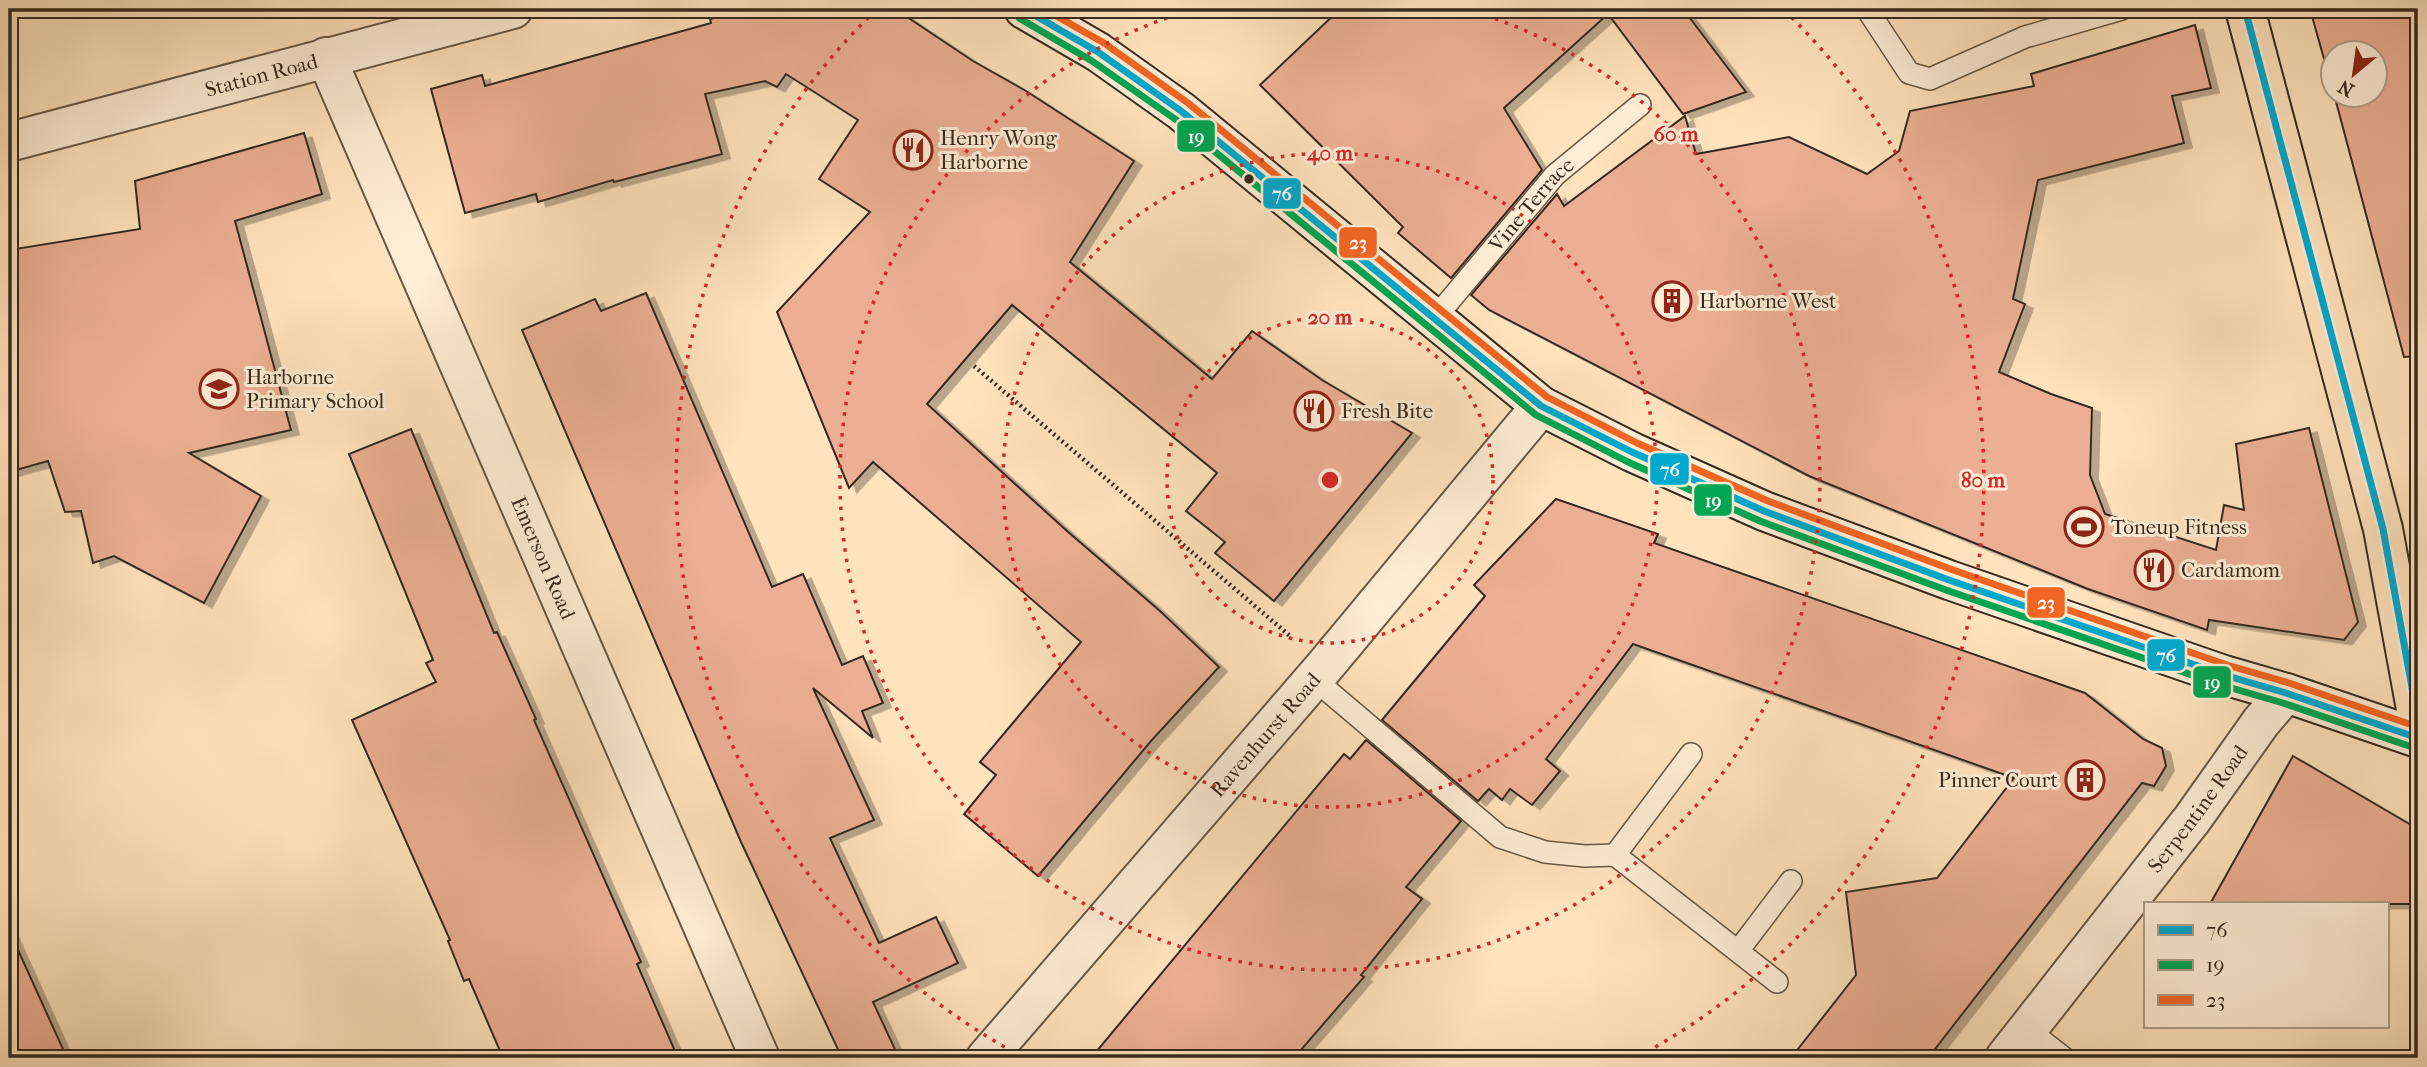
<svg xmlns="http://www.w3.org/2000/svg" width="2427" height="1067" viewBox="0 0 2427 1067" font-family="'IM FELL French Canon',serif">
	<defs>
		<filter id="shadow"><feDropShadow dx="8" dy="4.5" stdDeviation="0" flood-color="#0004"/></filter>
	</defs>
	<rect width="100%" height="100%" fill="#ffe3be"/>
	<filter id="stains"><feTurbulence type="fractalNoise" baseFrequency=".00286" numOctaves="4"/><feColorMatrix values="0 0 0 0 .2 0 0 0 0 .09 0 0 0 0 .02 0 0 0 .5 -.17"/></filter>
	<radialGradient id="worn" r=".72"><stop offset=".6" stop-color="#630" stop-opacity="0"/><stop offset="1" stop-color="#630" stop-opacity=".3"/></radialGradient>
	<g fill="#ecaf95" stroke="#362a1d" stroke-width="2" filter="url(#shadow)">
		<polygon points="747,9 895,9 973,61 1026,91 1134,161 1070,262 1212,379 1252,331 1322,380 1412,433 1274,601 1215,553 1225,542 1186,511 1217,473 1012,305 927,404 1067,531 1160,611 1219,667 1151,741 1038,876 964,814 996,775 980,762 1081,642 873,462 849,488 777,312 870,212 819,179 858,120 786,74 777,87 765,81 705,94 722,154 614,182 613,180 538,202 536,194 465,213 431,89 482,75 485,86 711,23 710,19"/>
		<polygon points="1340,9 1683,9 1746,92 1683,114 1608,14 1504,108 1542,170 1451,278 1398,233 1403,227 1260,85"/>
		<polygon points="2310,9 2411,9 2418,37 2418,356 2404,357 2334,94 2375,94 2375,52 2333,52 2333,91"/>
		<polygon points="2195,25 2211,88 2172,96 2184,143 2038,180 2013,299 2025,304 1999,372 2051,394 2092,408 2090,475 2105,514 2216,550 2224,505 2244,510 2236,444 2309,428 2358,622 2344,640 2209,620 2207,630 2088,589 1809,476 1489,310 1471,295 1557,194 1564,206 1685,116 1696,154 1789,137 1867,174 1899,151 1910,111 2034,86 2031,74"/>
		<polygon points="304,133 322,194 235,221 291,430 189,453 261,496 204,603 114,556 93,563 81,511 65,512 48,461 9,472 9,250 140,229 135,181"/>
		<polygon points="646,293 772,587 803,574 842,665 863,656 883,703 862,711 873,738 813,688 874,820 830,838 879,943 936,917 958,963 873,1002 899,1058 842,1058 741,842 522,330 595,299 601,311"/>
		<polygon points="411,429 494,633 497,632 536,719 534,720 641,962 637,964 678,1058 503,1058 469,979 464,981 448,941 450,940 352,720 436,682 426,663 433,660 349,454"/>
		<polygon points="1556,499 1658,534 1654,543 2085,693 2143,739 2162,748 2166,766 2154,786 2142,783 1928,1058 1791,1058 1856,975 1846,892 1937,878 2014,778 1633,644 1546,759 1560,771 1532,805 1510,789 1502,800 1489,789 1478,801 1382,720 1485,596 1474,585"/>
		<polygon points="1366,740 1461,821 1406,887 1422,899 1361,975 1364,977 1294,1058 1091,1058 1344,754 1350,759"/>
		<polygon points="2293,756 2418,829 2418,904 2210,904"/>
		<polygon points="9,930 67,1058 9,1058"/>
	</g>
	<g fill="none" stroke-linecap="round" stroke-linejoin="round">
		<g stroke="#685845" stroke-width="24">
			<g id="service">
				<polyline points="1867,9 1909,73 1930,79 2025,37 2122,9"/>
				<path id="s1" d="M1435 318 1555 175 1640 105"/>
				<polyline points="1314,679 1500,837 1545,852 1585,856 1615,855 1691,754"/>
				<polyline points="1615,855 1777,982"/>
				<polyline points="1738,951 1791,881"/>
				<polyline points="2027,1029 2064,1058"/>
			</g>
		</g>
		<g stroke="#685845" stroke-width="42">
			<g id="minor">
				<path id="s2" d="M326 57 760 1058"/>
				<path id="s3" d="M9 142 513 9"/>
				<path id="s4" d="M986 1058 1325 666 1541 406"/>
				<path id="s5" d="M2005 1058 2193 818 2261 722 2286 693"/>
			</g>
		</g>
		<g stroke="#362a1d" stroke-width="42">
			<polyline id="secondary" points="1024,9 1098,52 1181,111 1541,406 1632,452 1764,511 1949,580 2224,675 2286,693 2418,738"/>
		</g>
		<g stroke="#362a1d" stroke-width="42">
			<polyline id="primary" points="2245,9 2383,529 2418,720"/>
		</g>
		<polyline stroke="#362a1d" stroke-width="4.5" stroke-dasharray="2 3.5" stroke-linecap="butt" points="974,366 1290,636"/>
		<use href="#service" stroke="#ffedd5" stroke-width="21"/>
		<use href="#minor" stroke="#ffedd5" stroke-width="38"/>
		<use href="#secondary" stroke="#ffedd5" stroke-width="38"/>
		<use href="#primary" stroke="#ffe3be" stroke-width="38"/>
		<g stroke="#ffedd5" stroke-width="12">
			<g id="bus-1">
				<polyline points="1024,9 1098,52 1181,111 1541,406 1632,452 1764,511 1949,580 2224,675 2286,693 2418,738"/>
				<polyline points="2245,9 2383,529 2418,720"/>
			</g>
		</g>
		<g stroke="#ffedd5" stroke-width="12">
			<polyline id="bus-2" points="1019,18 1092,61 1175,119 1536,415 1628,462 1760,521 1946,590 2221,685 2283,703 2415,748"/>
		</g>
		<g stroke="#ffedd5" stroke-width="12">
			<polyline id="bus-3" points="1044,9 1104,43 1188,103 1547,397 1637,443 1768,501 1953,570 2227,665 2289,683 2418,727"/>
		</g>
		<use href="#bus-1" stroke="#00a9ce" stroke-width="7"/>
		<use href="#bus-2" stroke="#00a651" stroke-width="7"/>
		<use href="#bus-3" stroke="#f26522" stroke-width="7"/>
	</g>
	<g fill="none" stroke="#d62828" stroke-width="3.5" stroke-dasharray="3.5 7">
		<circle cx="1330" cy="480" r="163"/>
		<circle cx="1330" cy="480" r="327"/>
		<path d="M1465 9A490 490 0 1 1 1195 9"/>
		<path d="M1023 1057A653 653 0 0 1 876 10M1784 10A653 653 0 0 1 1637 1057"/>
	</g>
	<defs>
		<g id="restaurant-ring" transform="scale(2.0125)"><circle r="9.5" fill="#ffedd5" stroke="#8f2418" stroke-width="1.5"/><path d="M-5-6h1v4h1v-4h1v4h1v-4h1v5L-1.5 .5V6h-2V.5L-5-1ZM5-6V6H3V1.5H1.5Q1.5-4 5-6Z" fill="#8f2418"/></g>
		<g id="building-ring" transform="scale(2.0125)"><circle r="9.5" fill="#ffedd5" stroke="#8f2418" stroke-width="1.5"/><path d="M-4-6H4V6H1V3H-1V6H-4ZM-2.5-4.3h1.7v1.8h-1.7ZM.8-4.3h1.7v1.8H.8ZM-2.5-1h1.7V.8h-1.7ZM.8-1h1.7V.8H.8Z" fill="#8f2418"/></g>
		<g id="school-ring" transform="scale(2.0125)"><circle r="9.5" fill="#ffedd5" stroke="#8f2418" stroke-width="1.5"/><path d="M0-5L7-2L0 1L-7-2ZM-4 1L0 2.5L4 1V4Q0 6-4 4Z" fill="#8f2418"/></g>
		<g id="stadium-ring" transform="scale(2.0125)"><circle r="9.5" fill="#ffedd5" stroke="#8f2418" stroke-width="1.5"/><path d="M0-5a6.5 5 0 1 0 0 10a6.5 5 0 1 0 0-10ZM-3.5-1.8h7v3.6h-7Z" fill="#8f2418"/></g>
	</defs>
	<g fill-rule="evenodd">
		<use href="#restaurant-ring" x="913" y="150"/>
		<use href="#building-ring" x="1672" y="301"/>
		<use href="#school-ring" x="219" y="389"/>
		<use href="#restaurant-ring" x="1314" y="411"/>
		<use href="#stadium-ring" x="2084" y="527"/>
		<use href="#restaurant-ring" x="2154" y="570"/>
		<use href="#building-ring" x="2085" y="780"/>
	</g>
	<circle fill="#362a1d" stroke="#ffedd5" stroke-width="2.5" cx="1249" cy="179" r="6"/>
	<g text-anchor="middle" stroke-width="6" stroke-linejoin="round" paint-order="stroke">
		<g font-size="21" fill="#362a1d" stroke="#ffedd5">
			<text dy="7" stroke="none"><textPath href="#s3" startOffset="261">Station Road</textPath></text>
			<text dy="7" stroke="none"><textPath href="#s1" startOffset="149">Vine Terrace</textPath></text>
			<text dy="7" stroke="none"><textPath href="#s2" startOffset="546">Emerson Road</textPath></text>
			<text dy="7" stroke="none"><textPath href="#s4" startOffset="427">Ravenhurst Road</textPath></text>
			<text dy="7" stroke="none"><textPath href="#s5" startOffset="315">Serpentine Road</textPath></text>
		</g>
		<g font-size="21" fill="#362a1d" stroke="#ffedd5" text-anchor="start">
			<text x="940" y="145">Henry Wong<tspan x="940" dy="24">Harborne</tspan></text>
			<text x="1699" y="308">Harborne West</text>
			<text x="246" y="384">Harborne<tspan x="246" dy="24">Primary School</tspan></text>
			<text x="1341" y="418">Fresh Bite</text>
			<text x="2111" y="534">Toneup Fitness</text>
			<text x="2181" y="577">Cardamom</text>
			<text x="2058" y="787" text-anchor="end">Pinner Court</text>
		</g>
	</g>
	<circle cx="1330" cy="480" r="10" fill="#d62828" stroke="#ffedd5" stroke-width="3.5"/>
	<g font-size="21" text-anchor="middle" font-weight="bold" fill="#d62828" stroke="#ffedd5" stroke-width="6" stroke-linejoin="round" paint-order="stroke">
		<text x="1676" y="141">60 m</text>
		<text x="1330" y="160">40 m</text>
		<text x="1330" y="324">20 m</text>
		<text x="1983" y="487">80 m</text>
	</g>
	<g stroke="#ffedd5" stroke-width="2.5">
		<rect x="1176" y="119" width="40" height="34" rx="7" fill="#00a651"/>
		<rect x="1262" y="177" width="40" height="33" rx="7" fill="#00a9ce"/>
		<rect x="1338" y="226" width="40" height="33" rx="7" fill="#f26522"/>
		<rect x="1649" y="452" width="41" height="34" rx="7" fill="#00a9ce"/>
		<rect x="1693" y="483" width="40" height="34" rx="7" fill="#00a651"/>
		<rect x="2026" y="586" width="40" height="33" rx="7" fill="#f26522"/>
		<rect x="2146" y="638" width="40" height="34" rx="7" fill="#00a9ce"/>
		<rect x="2192" y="665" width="40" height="34" rx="7" fill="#00a651"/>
	</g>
	<g font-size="19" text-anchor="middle" font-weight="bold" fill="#fff">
		<text x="1196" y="143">19</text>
		<text x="1282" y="200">76</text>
		<text x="1358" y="249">23</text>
		<text x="1670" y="476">76</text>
		<text x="1713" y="507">19</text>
		<text x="2046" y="609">23</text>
		<text x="2166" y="662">76</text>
		<text x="2212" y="689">19</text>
	</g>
	<rect width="2427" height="1067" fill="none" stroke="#ffe3be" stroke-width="35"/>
	<rect x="10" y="10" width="2406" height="1046" fill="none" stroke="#362a1d" stroke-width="3.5"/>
	<rect x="18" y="18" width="2392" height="1032" fill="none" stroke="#362a1d" stroke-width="2"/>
	<rect x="2144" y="902" width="245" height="126" fill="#ffedd5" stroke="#af9f8b" stroke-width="2"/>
	<rect x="2158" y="925" width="35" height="10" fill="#00a9ce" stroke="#af9f8b" stroke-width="2"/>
	<text x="2206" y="937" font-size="21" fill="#362a1d">76</text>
	<rect x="2158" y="960" width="35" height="10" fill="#00a651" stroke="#af9f8b" stroke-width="2"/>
	<text x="2206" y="972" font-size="21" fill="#362a1d">19</text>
	<rect x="2158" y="995" width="35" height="10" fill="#f26522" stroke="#af9f8b" stroke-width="2"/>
	<text x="2206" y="1007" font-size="21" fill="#362a1d">23</text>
	<g transform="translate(2354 74) rotate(209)"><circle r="33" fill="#ffedd5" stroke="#af9f8b" stroke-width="2"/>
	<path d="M0-5L12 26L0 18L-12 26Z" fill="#8f2418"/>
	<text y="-10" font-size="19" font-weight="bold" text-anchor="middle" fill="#362a1d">N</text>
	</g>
	<rect width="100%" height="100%" filter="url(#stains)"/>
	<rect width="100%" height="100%" fill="url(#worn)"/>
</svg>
